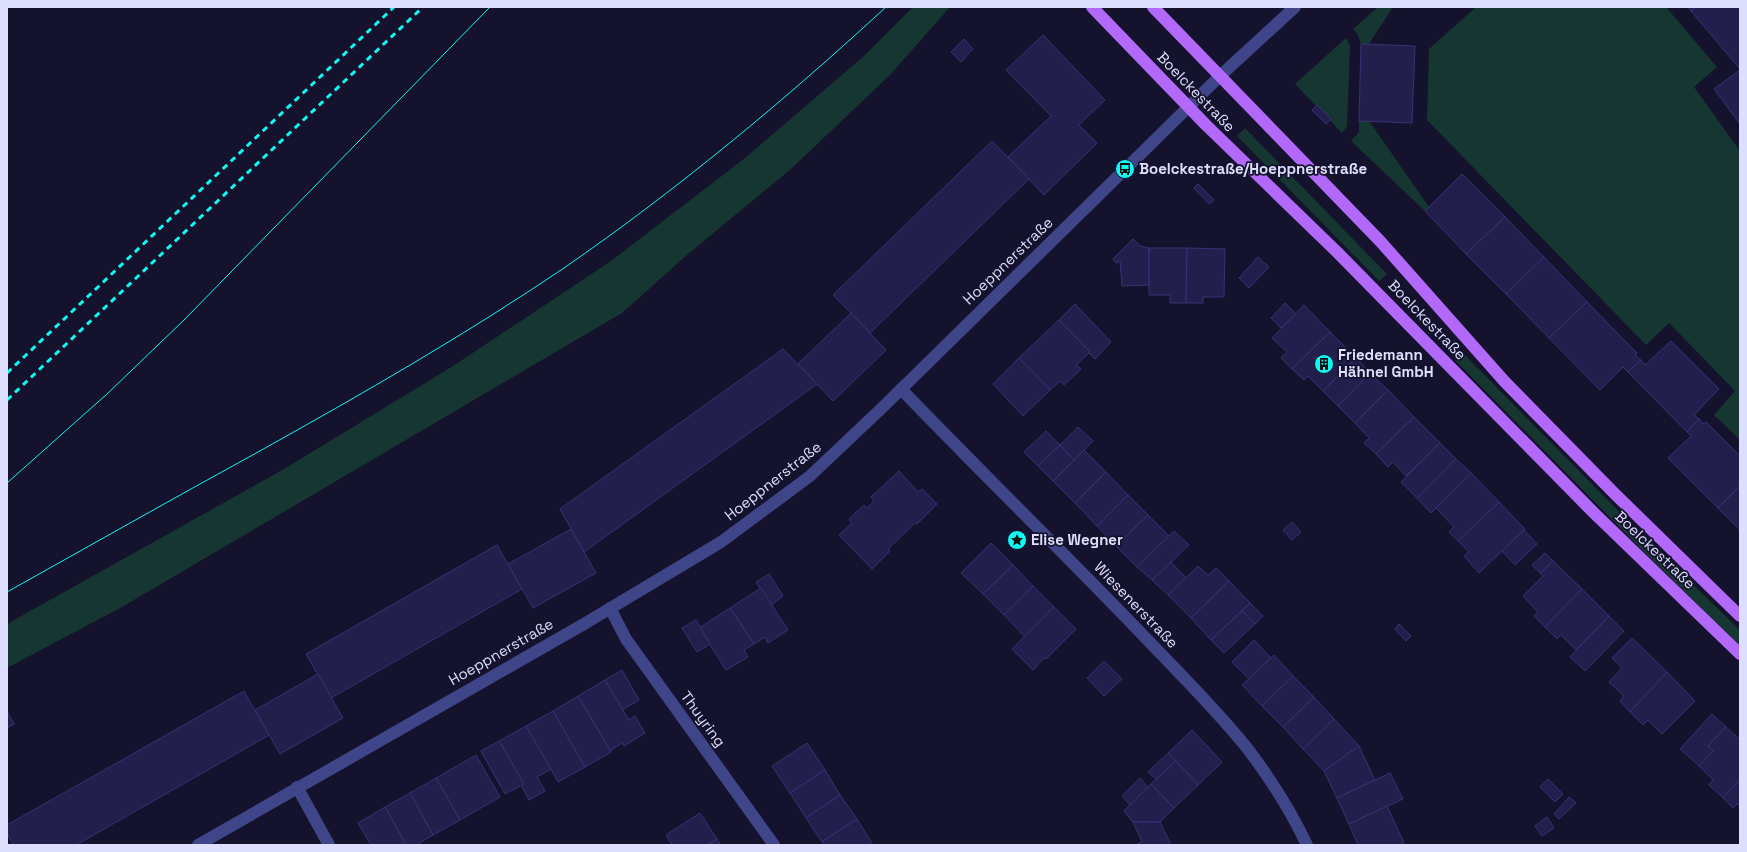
<svg xmlns="http://www.w3.org/2000/svg" width="1747" height="852" viewBox="0 0 1747 852" font-family="'Space Grotesk',sans-serif">
	<rect width="100%" height="100%" fill="#14122c"/>
	<g fill="#163631">
		<polygon points="913,7 950,7 890,75 791,169 687,255 622,313 122,607 7,668 7,624 284,469 453,366 611,261 745,158 864,56"/>
		<polygon points="1378,7 1393,7 1369,44 1361,44 1358,35 1353,29"/>
		<polygon points="1476,7 1666,7 1717,67 1694,87 1740,151 1740,440 1714,415 1735,391 1669,323 1646,345 1427,120 1429,49"/>
		<polygon points="1346,38 1350,46 1347,126 1342,133 1295,84"/>
		<polygon points="1359,121 1369,121 1429,207 1425,211 1351,141 1359,132"/>
		<polygon points="1245,128 1387,274 1379,281 1237,136"/>
		<polygon points="1463,353 1648,541 1740,630 1740,646 1641,549 1455,360"/>
	</g>
	<g fill="#231f4c" stroke="#373277">
		<polygon points="1688,7 1696,7 1691,11"/>
		<polygon points="1696,7 1740,7 1740,69 1691,11"/>
		<polygon points="1043,35 1105,100 1079,125 1097,143 1044,195 1008,157 1051,116 1006,70"/>
		<polygon points="964,39 973,49 961,62 951,52"/>
		<polygon points="1361,44 1415,46 1412,123 1359,121"/>
		<polygon points="1740,70 1740,124 1714,89"/>
		<polygon points="1317,105 1331,119 1326,124 1312,110"/>
		<polygon points="992,141 1029,179 870,333 833,295"/>
		<polygon points="1462,174 1505,217 1466,254 1425,211"/>
		<polygon points="1198,184 1214,200 1209,204 1194,188"/>
		<polygon points="1505,217 1544,257 1506,294 1466,254"/>
		<polygon points="1133,239 1140,246 1149,248 1149,285 1122,286 1120,261 1116,263 1113,259"/>
		<polygon points="1149,248 1187,248 1186,303 1170,303 1170,295 1149,295"/>
		<polygon points="1187,248 1225,249 1224,297 1203,297 1203,303 1186,303"/>
		<polygon points="1258,257 1269,267 1249,288 1239,278"/>
		<polygon points="1544,257 1587,302 1549,338 1506,294"/>
		<polygon points="1587,302 1637,353 1635,355 1641,360 1628,372 1623,367 1600,390 1549,338"/>
		<polygon points="1285,303 1296,314 1281,328 1271,318"/>
		<polygon points="1075,304 1111,342 1095,359 1089,353 1090,352 1059,320"/>
		<polygon points="1304,305 1330,332 1292,369 1281,358 1287,352 1272,338"/>
		<polygon points="851,313 886,350 833,401 798,364"/>
		<polygon points="1059,320 1090,352 1076,365 1081,369 1064,385 1060,381 1050,390 1019,358"/>
		<polygon points="1330,332 1356,358 1323,391 1308,376 1304,380 1292,369"/>
		<polygon points="1671,341 1719,389 1694,415 1699,419 1687,432 1628,372 1641,360 1645,365"/>
		<polygon points="783,349 817,384 584,552 560,509"/>
		<polygon points="1019,358 1050,390 1023,416 993,384"/>
		<polygon points="1356,358 1370,373 1338,406 1323,391"/>
		<polygon points="1370,373 1388,390 1355,423 1338,406"/>
		<polygon points="1388,390 1414,417 1376,454 1364,443 1369,438 1355,423"/>
		<polygon points="1414,417 1440,443 1406,476 1393,462 1388,467 1376,454"/>
		<polygon points="1699,419 1703,424 1706,422 1740,456 1740,486 1718,508 1668,458 1691,436 1687,432"/>
		<polygon points="1078,427 1093,441 1074,460 1060,445"/>
		<polygon points="1046,431 1060,445 1038,466 1024,452"/>
		<polygon points="1440,443 1456,459 1417,498 1401,482"/>
		<polygon points="1060,445 1074,460 1053,481 1038,466"/>
		<polygon points="1084,450 1106,472 1075,503 1053,481"/>
		<polygon points="1456,459 1471,473 1431,513 1417,498"/>
		<polygon points="899,471 918,492 922,489 937,504 917,524 915,523 888,549 890,551 872,569 839,535 852,523 849,519 864,505 867,508 874,501 871,497"/>
		<polygon points="1106,472 1128,495 1097,526 1075,503"/>
		<polygon points="1471,473 1499,502 1458,541 1449,532 1454,527 1436,508"/>
		<polygon points="1740,486 1740,530 1718,508"/>
		<polygon points="1128,495 1148,515 1116,546 1097,526"/>
		<polygon points="1499,502 1525,529 1479,573 1464,556 1469,552 1458,541"/>
		<polygon points="1148,515 1169,536 1137,567 1116,546"/>
		<polygon points="1292,522 1301,532 1292,540 1283,530"/>
		<polygon points="571,529 596,573 533,608 508,564"/>
		<polygon points="1524,530 1537,544 1515,565 1502,551"/>
		<polygon points="1174,531 1189,545 1152,580 1137,567"/>
		<polygon points="991,543 1013,565 983,594 961,573"/>
		<polygon points="497,545 522,589 331,698 306,654"/>
		<polygon points="1545,553 1553,561 1540,573 1532,565"/>
		<polygon points="1553,561 1582,589 1545,627 1534,616 1538,612 1523,596 1543,576 1540,573"/>
		<polygon points="1171,562 1186,578 1168,595 1152,580"/>
		<polygon points="1013,565 1033,586 1004,615 983,594"/>
		<polygon points="1198,566 1208,575 1216,568 1229,581 1191,618 1168,595"/>
		<polygon points="769,574 783,596 771,605 756,582"/>
		<polygon points="1229,581 1250,603 1211,640 1191,618"/>
		<polygon points="1033,586 1054,607 1025,637 1004,615"/>
		<polygon points="761,588 788,630 768,643 765,637 754,644 730,608"/>
		<polygon points="1582,589 1609,616 1576,650 1561,635 1557,639 1545,627"/>
		<polygon points="1250,603 1263,616 1255,624 1242,611"/>
		<polygon points="1054,607 1076,629 1046,659 1045,657 1033,670 1012,649"/>
		<polygon points="730,608 754,644 744,650 748,657 726,670 699,628"/>
		<polygon points="1242,611 1255,624 1224,653 1211,640"/>
		<polygon points="1609,616 1624,631 1585,671 1570,657"/>
		<polygon points="696,620 710,644 697,652 682,628"/>
		<polygon points="1399,624 1411,636 1406,641 1395,629"/>
		<polygon points="1632,638 1667,672 1630,712 1620,701 1624,696 1609,682 1622,668 1612,658"/>
		<polygon points="1254,640 1271,658 1249,679 1232,662"/>
		<polygon points="1274,655 1293,676 1262,706 1242,685"/>
		<polygon points="1104,661 1122,679 1104,696 1087,678"/>
		<polygon points="622,670 639,700 622,710 605,680"/>
		<polygon points="1667,672 1695,701 1662,734 1648,720 1643,725 1630,712"/>
		<polygon points="318,674 343,718 280,754 255,710"/>
		<polygon points="1293,676 1314,697 1283,727 1262,706"/>
		<polygon points="605,680 629,720 635,716 645,733 624,746 622,743 610,751 578,696"/>
		<polygon points="244,691 269,735 76,845 13,845 7,833 7,825"/>
		<polygon points="578,696 611,752 585,767 553,711"/>
		<polygon points="1314,697 1334,719 1303,749 1283,727"/>
		<polygon points="7,711 14,724 7,728"/>
		<polygon points="553,711 585,767 558,782 526,726"/>
		<polygon points="1712,714 1726,727 1708,746 1713,751 1699,766 1680,749"/>
		<polygon points="1334,719 1359,746 1324,771 1303,749"/>
		<polygon points="526,726 551,769 537,777 545,791 529,800 521,785 524,784 499,741"/>
		<polygon points="1726,727 1740,740 1740,779 1723,798 1709,785 1713,780 1699,766 1713,751 1708,746"/>
		<polygon points="1192,730 1222,762 1198,785 1168,753"/>
		<polygon points="499,741 524,784 505,794 481,751"/>
		<polygon points="807,743 825,770 790,793 772,766"/>
		<polygon points="1359,746 1375,780 1337,798 1324,771"/>
		<polygon points="1168,753 1176,761 1156,779 1148,772"/>
		<polygon points="476,755 500,797 460,820 436,778"/>
		<polygon points="1176,761 1198,785 1174,808 1151,784"/>
		<polygon points="825,770 840,795 806,818 790,793"/>
		<polygon points="1390,773 1403,799 1349,824 1337,798"/>
		<polygon points="436,778 460,820 433,835 410,793"/>
		<polygon points="1140,778 1148,787 1130,805 1122,796"/>
		<polygon points="1548,779 1563,794 1555,802 1540,787"/>
		<polygon points="1740,779 1740,806 1737,804 1733,808 1723,798"/>
		<polygon points="1151,784 1174,808 1160,822 1133,822 1124,811"/>
		<polygon points="410,793 433,835 416,845 406,845 385,807"/>
		<polygon points="840,795 857,819 822,842 806,818"/>
		<polygon points="1569,797 1576,803 1559,819 1554,814"/>
		<polygon points="1387,806 1404,843 1400,845 1358,845 1349,824"/>
		<polygon points="385,807 406,845 371,845 358,823"/>
		<polygon points="700,813 717,839 707,845 672,845 666,835"/>
		<polygon points="1547,817 1554,828 1542,836 1535,826"/>
		<polygon points="857,819 873,845 824,845 822,842"/>
		<polygon points="1133,822 1160,822 1171,845 1135,845 1142,842"/>
		<polygon points="717,839 721,845 707,845"/>
	</g>
	<g fill="none" stroke-linecap="round" stroke-linejoin="round">
		<g stroke="#3f4589" stroke-width="12">
			<path d="M901 389C979 470 1060 549 1139 631 1175 669 1214 707 1247 748 1270 778 1291 811 1307 845"/>
			<polyline points="610,608 626,639 774,845"/>
			<polyline points="297,787 329,845"/>
			<polyline points="198,845 584,624 721,542 810,476 885,405 1220,76 1295,7"/>
		</g>
		<g stroke="#b269fa" stroke-width="12">
			<polyline points="1092,7 1206,125 1337,252 1594,513 1740,654"/>
			<polyline points="1153,7 1380,241 1505,382 1615,494 1740,616"/>
		</g>
		<g stroke="#10f8f3" stroke-width="1">
			<polyline points="7,483 107,394 184,320 490,7"/>
			<path d="M7 592C91 545 174 498 258 452 362 394 465 335 564 268 678 189 784 101 886 7"/>
		</g>
		<g stroke="#10f8f3" stroke-width="3" stroke-dasharray="6 5" stroke-linecap="butt">
			<polyline points="7,373 394,7"/>
			<polyline points="7,400 423,7"/>
		</g>
	</g>
	<defs>
		<g id="bus-disc" transform="scale(1)"><circle r="9.5" fill="#10f8f3" stroke="#14122c"/><path d="M-5-6H5V4H4V6H2V4H-2V6H-4V4H-5ZM-3.5-4V0h7V-4ZM-3.5 1.2v1.5H-2V1.2ZM2 1.2v1.5H3.5V1.2Z" fill="#111"/></g>
		<g id="building-disc" transform="scale(1)"><circle r="9.5" fill="#10f8f3" stroke="#14122c"/><path d="M-4-6H4V6H1V3H-1V6H-4ZM-2.5-4.3h1.7v1.8h-1.7ZM.8-4.3h1.7v1.8H.8ZM-2.5-1h1.7V.8h-1.7ZM.8-1h1.7V.8H.8Z" fill="#111"/></g>
		<g id="sight-disc" transform="scale(1)"><circle r="9.5" fill="#10f8f3" stroke="#14122c"/><path d="M0-6L1.8-2.2L6-1.7L2.9 1.2L3.7 5.4L0 3.3L-3.7 5.4L-2.9 1.2L-6-1.7L-1.8-2.2Z" fill="#111"/></g>
	</defs>
	<g fill-rule="evenodd">
		<use href="#bus-disc" x="1125" y="169"/>
		<use href="#building-disc" x="1324" y="364"/>
		<use href="#sight-disc" x="1017" y="540"/>
	</g>
	<g text-anchor="middle" stroke-width="3.5" stroke-linejoin="round" paint-order="stroke">
		<g font-size="15" fill="#dedefe" stroke="#14122c">
			<text transform="translate(1196 92) rotate(46)" y="5">Boelckestraße</text>
			<text transform="translate(1008 261) rotate(-44)" y="5">Hoeppnerstraße</text>
			<text transform="translate(1427 320) rotate(46)" y="5">Boelckestraße</text>
			<text transform="translate(773 481) rotate(-38)" y="5">Hoeppnerstraße</text>
			<text transform="translate(1655 550) rotate(44)" y="5">Boelckestraße</text>
			<text transform="translate(1136 605) rotate(46)" y="5">Wiesenerstraße</text>
			<text transform="translate(501 652) rotate(-30)" y="5">Hoeppnerstraße</text>
			<text transform="translate(703 719) rotate(54)" y="5">Thuyring</text>
		</g>
		<g font-size="15" font-weight="bold" fill="#dedefe" stroke="#14122c" text-anchor="start">
			<text x="1139" y="174">Boelckestraße/Hoeppnerstraße</text>
			<text x="1338" y="360">Friedemann<tspan x="1338" dy="17">Hähnel GmbH</tspan></text>
			<text x="1031" y="545">Elise Wegner</text>
		</g>
	</g>
	<rect width="1747" height="852" fill="none" stroke="#dedefe" stroke-width="16"/>
</svg>
